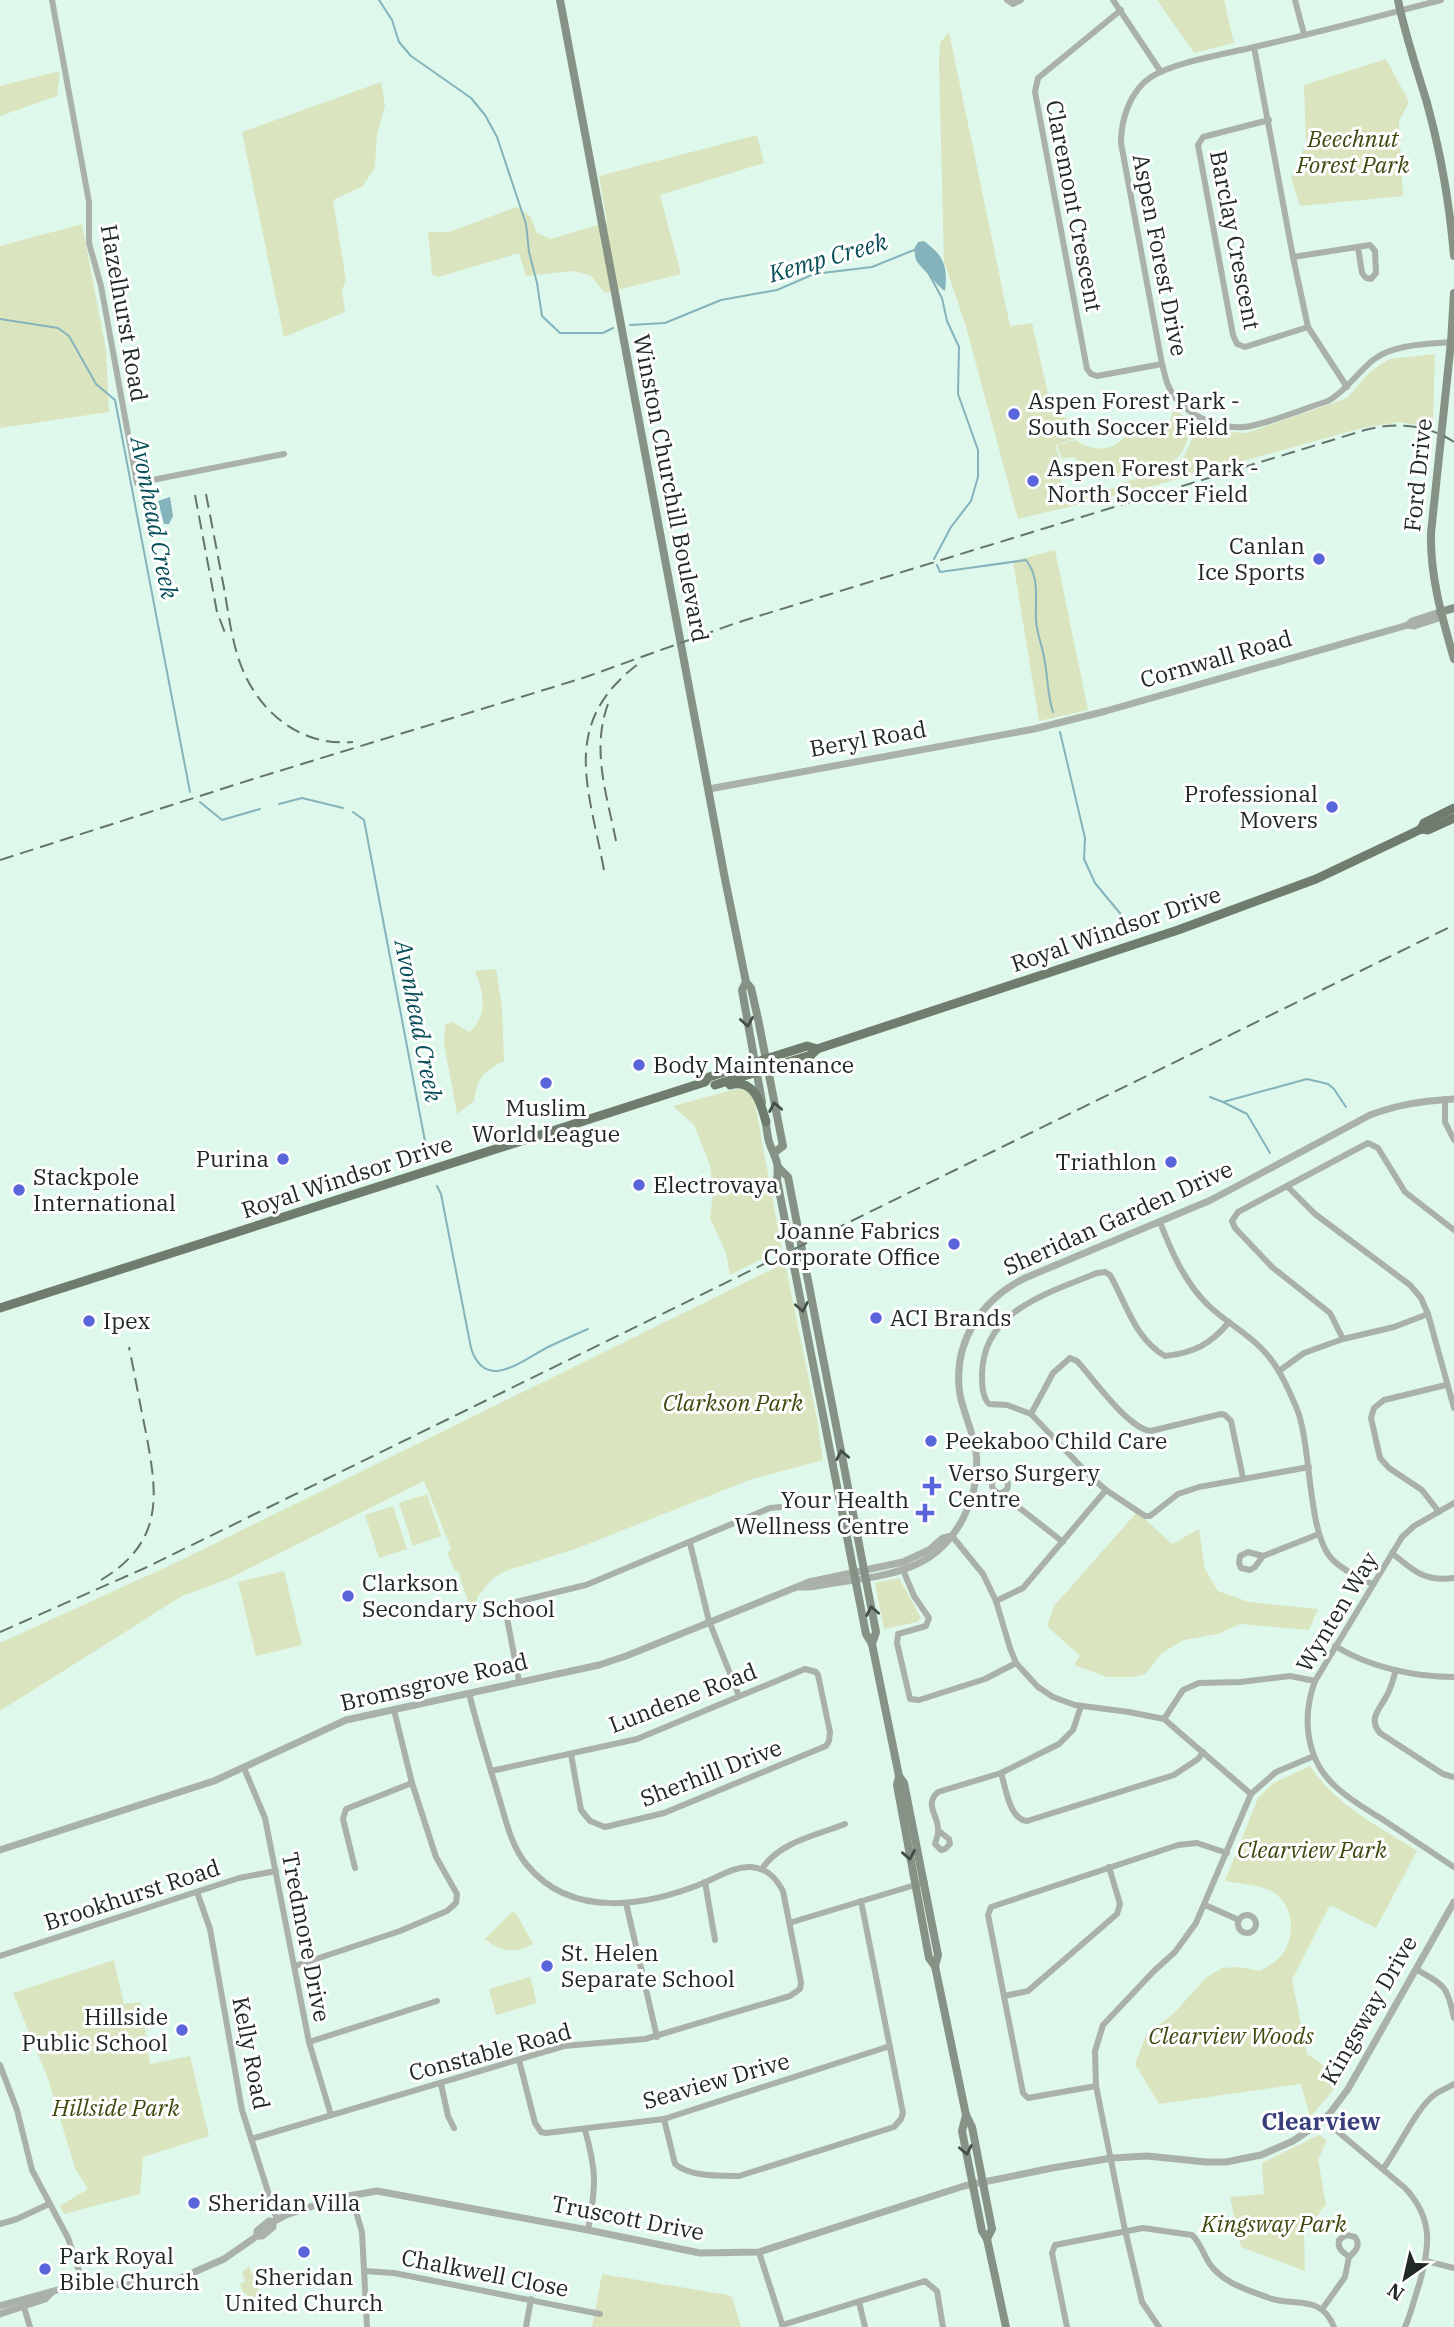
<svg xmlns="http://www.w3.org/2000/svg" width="1454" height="2327" viewBox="0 0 1454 2327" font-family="'IBM Plex Serif',serif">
	<rect width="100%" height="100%" fill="#def8eb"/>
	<g fill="#dae5c0">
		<polygon points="1157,0 1224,0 1234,43 1194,53"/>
		<polygon points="949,32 1010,326 1032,323 1053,416 1067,418 1066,432 1075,439 1055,445 1061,464 1057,466 1066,496 1071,496 1073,500 1123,485 1123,483 1172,466 1183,458 1198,426 1215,431 1247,433 1347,398 1371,371 1389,359 1435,354 1433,424 1427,427 1400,422 1366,427 1127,493 1018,519 966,327 944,261 939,63 940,43"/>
		<polygon points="1386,59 1409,102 1399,121 1403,196 1300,206 1291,178 1306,144 1304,85"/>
		<polygon points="60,71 57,96 0,116 0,86"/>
		<polygon points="381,82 385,106 377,135 375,167 363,186 333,200 346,280 342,290 345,312 284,337 242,132"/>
		<polygon points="757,135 764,163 660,195 681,274 605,293 590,275 572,271 526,276 519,253 438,277 432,274 428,232 449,232 517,207 530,216 537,233 551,239 607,222 599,176"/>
		<polygon points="82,224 106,350 109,412 0,428 0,246"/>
		<path d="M1175 409 1193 423C1189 434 1186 450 1177 458 1165 469 1120 478 1103 479L1104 474 1072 457 1062 459 1057 445 1076 440C1092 452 1113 452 1125 436 1138 433 1158 444 1167 430 1172 423 1169 416 1175 409Z"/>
		<polygon points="1055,550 1088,710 1039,721 1013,561"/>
		<path d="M496 969 502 1007 504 1061C482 1072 478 1077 474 1101L457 1114 444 1043 445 1025 452 1022 470 1032C488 1014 484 993 475 971Z"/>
		<polygon points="736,1089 745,1090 754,1098 782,1249 730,1275 726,1253 710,1218 713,1191 710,1165 694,1125 673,1106"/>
		<polygon points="785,1263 817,1419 823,1460 749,1480 578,1548 506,1571 493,1578 478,1596 472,1614 458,1571 455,1571 447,1552 451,1550 449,1543 424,1481 228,1579 182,1596 0,1711 0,1643 173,1564"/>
		<polygon points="427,1494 441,1536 413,1546 399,1503"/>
		<polygon points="393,1506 407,1549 379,1558 365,1515"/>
		<polygon points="1137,1512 1172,1544 1199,1529 1205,1569 1218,1591 1249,1602 1318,1609 1309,1630 1240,1624 1218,1634 1184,1640 1163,1652 1145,1674 1134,1677 1107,1677 1074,1665 1080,1656 1047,1626 1054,1606"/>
		<polygon points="284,1571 302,1645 256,1656 238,1582"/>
		<polygon points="899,1578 921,1618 917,1622 884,1629 875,1583"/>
		<path d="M1310 1766C1335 1805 1379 1826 1417 1851L1376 1928 1330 1905 1292 1980 1307 2054 1343 2079 1310 2117 1301 2084 1159 2104 1135 2064 1146 2035 1173 2014 1207 1977 1222 1968 1239 1967 1260 1971C1269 1966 1280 1960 1285 1950 1296 1931 1292 1904 1273 1892 1259 1884 1240 1884 1225 1881L1258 1798 1273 1783Z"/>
		<path d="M512 1912 516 1913 533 1944C515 1954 500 1952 485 1939Z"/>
		<polygon points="114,1960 124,2004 141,2002 150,2064 190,2056 209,2136 143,2157 140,2194 64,2214 60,2206 88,2189 75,2168 48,2079 13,1993"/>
		<polygon points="530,1977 537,2003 496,2015 489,1989"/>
		<polygon points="1319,2135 1327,2140 1318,2160 1326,2204 1304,2234 1305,2271 1241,2247 1230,2197 1264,2194 1262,2163"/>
		<polygon points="249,2266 260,2295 252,2298 243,2292 240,2284 245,2281 242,2272"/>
		<polygon points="602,2274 728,2295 732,2297 741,2327 592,2327"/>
	</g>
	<g fill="#84b3bb">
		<path d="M924 241C944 256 948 266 945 291 941 289 918 264 916 260 915 257 915 253 914 249L918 242Z"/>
		<polygon points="170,497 173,516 169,524 164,524 158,501"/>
	</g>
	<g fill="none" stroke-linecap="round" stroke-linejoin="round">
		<g stroke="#84b3bb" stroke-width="2">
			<polyline points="379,0 392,20 399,42 411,56 471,98 485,115 497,137 526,224 529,252 537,283 542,316 560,333 603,333 613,328"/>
			<polyline points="929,274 942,298 947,321 959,347 958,394 978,450 978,477 971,501 951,527 934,559"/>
			<polyline points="0,319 58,328 69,336 96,384 115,400 190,792"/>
			<polyline points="630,325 665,323 721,300 777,290 814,274 872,267 914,250"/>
			<path d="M937 565 940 572 1026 560C1040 578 1035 597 1036 619 1036 631 1042 645 1044 657 1048 676 1047 694 1053 712"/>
			<polyline points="1060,732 1085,838 1084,859 1095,883 1133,929"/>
			<polyline points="200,802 222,820 260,809"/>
			<polyline points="279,804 302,798 343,808"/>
			<polyline points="353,812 364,820 428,1157"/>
			<polyline points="1210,1097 1223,1102 1307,1079 1328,1084 1334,1089 1346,1107"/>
			<polyline points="1223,1102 1247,1114 1270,1153"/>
			<path d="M437 1186 441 1194 471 1348C485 1393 523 1360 548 1347 561 1341 574 1335 588 1329"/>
		</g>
		<g stroke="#aab1a9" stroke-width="6">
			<polyline points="52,0 89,202 89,243 101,286 137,483 284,454"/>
			<polyline points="1007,0 1013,4 1021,0"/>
			<polyline points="1113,0 1161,72"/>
			<polyline points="1295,0 1304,34"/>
			<path d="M1441 0C1379 16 1316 33 1254 47 1226 54 1174 62 1151 77 1130 91 1121 119 1121 143L1162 364C1164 370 1165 378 1168 385 1180 413 1215 429 1244 427 1266 425 1305 408 1328 401 1346 391 1357 373 1373 360 1393 344 1428 344 1453 342"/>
			<polyline points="1121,10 1038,78 1035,92 1087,369 1091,374 1097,376 1162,364"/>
			<polyline points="1254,47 1293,257 1308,327 1347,387"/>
			<polyline points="1269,120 1203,137 1198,145 1233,335 1237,344 1245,347 1308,327"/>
			<polyline points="1293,257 1370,245 1375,251 1376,273 1371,279 1366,278 1362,273 1358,247"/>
			<polyline points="1445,1099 1445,1122 1454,1140"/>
			<polyline points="1287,1186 1315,1214 1410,1285 1421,1298 1428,1314 1454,1408"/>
			<path d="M1160 1222C1171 1251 1185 1283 1208 1305 1224 1321 1246 1332 1262 1349 1278 1365 1288 1388 1297 1409 1312 1447 1307 1533 1332 1559 1342 1570 1359 1577 1372 1584"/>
			<path d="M1229 1322C1211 1344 1194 1353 1165 1356 1135 1339 1126 1303 1110 1275L1105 1272 1097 1273C1049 1293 983 1310 982 1374 982 1384 982 1397 989 1404L1007 1405 1031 1414 1090 1476 1106 1490 1145 1516H1150L1178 1494 1199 1487 1309 1467"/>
			<polyline points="1343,1339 1330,1313 1272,1267 1235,1228 1232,1221 1238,1212 1368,1143 1378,1148 1405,1192 1454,1230"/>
			<polyline points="1279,1371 1304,1353 1343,1339 1394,1327 1428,1314"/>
			<path d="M1031 1414 1053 1373 1070 1358 1077 1361C1093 1378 1128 1429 1151 1431L1221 1414 1225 1415 1231 1421 1243 1478"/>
			<circle cx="1000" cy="1485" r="8"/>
			<polyline points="1002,1493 1008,1499 1063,1542"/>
			<path d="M1454 1503 1414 1526 1402 1537 1315 1681C1302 1716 1305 1758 1334 1785 1348 1799 1366 1809 1382 1819 1406 1835 1430 1851 1454 1867"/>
			<polyline points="1439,1512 1422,1490 1389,1468 1380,1458 1371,1418 1374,1408 1384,1400 1446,1385"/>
			<polyline points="952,1536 983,1574 996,1601 1010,1648 1016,1663 1038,1687 1053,1697 1075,1705 1129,1712 1164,1719 1251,1794"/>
			<polyline points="690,1543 709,1621 739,1696"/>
			<polygon points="1248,1552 1263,1556 1255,1567 1250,1570 1241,1568 1239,1563 1240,1556"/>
			<path d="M1392 1553C1414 1571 1424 1582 1454 1578"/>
			<polyline points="1263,1556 1319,1534"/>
			<polyline points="903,1570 914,1596 929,1618 926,1626 898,1634 897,1643 910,1699 919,1700 985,1679 1016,1663"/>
			<polyline points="996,1601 1023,1588 1106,1490"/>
			<path d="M1335 1646C1369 1667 1414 1677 1454 1677"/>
			<path d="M1396 1670C1393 1679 1391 1689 1386 1697 1379 1710 1368 1719 1380 1733L1443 1774 1454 1777"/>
			<polyline points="519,1681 507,1618 516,1602 586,1585 770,1508 780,1507"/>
			<polyline points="1164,1719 1183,1690 1199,1683 1240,1682 1290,1676 1315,1681"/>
			<polyline points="244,1768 265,1818 309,2042 331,2115"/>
			<polyline points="491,1771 637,1739 805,1669 816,1672 818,1675 830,1732 829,1741 826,1746 664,1813 605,1827 590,1821 581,1810 571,1754"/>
			<path d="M1001 1773C1006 1788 1009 1819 1027 1821L1174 1775 1198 1759 1203 1752"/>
			<path d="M939 1831 949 1839 950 1844 945 1849 941 1850 935 1844C936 1840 938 1836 938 1832 940 1817 923 1805 938 1792L1001 1773 1059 1744 1073 1730 1081 1706"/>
			<polyline points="355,1868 343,1819 346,1809 412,1783"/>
			<path d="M762 1869C779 1842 817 1835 845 1824"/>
			<polyline points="705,1882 715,1940"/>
			<polyline points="197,1892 210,1929 242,2110 277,2220"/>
			<polyline points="626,1903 657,2037"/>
			<polyline points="1205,1905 1239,1920"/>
			<circle cx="1247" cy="1924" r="9"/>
			<polyline points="789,1923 925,1882"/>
			<polyline points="0,1956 239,1878 276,1871"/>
			<polyline points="295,1966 400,1931 447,1911 456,1903 457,1894 436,1857 412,1783 394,1710"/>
			<path d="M1416 1969C1445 1986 1447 1985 1454 2018"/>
			<polyline points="1004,1996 1028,1991 1117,1914 1120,1904 1109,1867"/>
			<polyline points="309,2042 437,2001"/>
			<polyline points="519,2060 535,2123 541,2132 546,2133 664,2119 890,2046"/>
			<polyline points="0,2065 17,2110 32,2170 68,2238 83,2283"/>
			<polyline points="441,2084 448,2116 454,2128"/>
			<polyline points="1096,2086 1028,2098 1023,2093 988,1915 991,1907 1178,1845 1197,1843 1227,1853"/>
			<path d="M664 2119 675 2164C690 2177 720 2176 739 2176L894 2127 901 2119 903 2113 861 1901"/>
			<path d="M1324 2120 1405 2188C1434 2219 1430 2247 1419 2285 1414 2299 1411 2314 1405 2327"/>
			<path d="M585 2130C597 2172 596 2186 588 2230"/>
			<path d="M251 2139 564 2046 645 2039 790 1996 800 1989 801 1982 783 1891C776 1878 767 1868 751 1867 735 1866 720 1876 706 1882 648 1906 572 1920 527 1865 510 1845 505 1816 497 1791 487 1758 477 1726 469 1693"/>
			<path d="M1383 2169C1398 2149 1416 2109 1434 2095 1440 2090 1448 2088 1454 2084"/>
			<polyline points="351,2195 362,2232 367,2327"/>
			<polyline points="0,2224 17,2219 49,2204"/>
			<path d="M1346 2235 1355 2237C1361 2245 1356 2251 1349 2257 1343 2252 1337 2249 1339 2240Z"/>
			<polyline points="759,2252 783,2327"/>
			<polyline points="1426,2261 1454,2268"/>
			<polyline points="364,2271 394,2273 600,2314"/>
			<polyline points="22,2301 30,2327"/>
			<polyline points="859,2302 865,2327"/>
			<polyline points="1323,2308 1345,2277 1349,2257"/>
			<polyline points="782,2325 925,2281 937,2291 943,2327"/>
			<polyline points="526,2327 531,2299"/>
			<path d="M1067 2327 1052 2253 1055 2245 1143 2228 1192 2235C1202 2244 1204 2258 1212 2267 1227 2285 1249 2290 1269 2298 1295 2307 1321 2294 1334 2327"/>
			<polyline points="1159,2327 1142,2302 1125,2230 1096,2086 1095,2051 1103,2025 1154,1971 1175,1952 1196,1923 1251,1794 1276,1772 1314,1756"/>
		</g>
		<g stroke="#aab1a9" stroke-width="7">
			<polyline points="1408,625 1412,621 1440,612"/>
			<polyline points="709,789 1034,729 1106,711 1408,625 1414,626 1442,617"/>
			<path d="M800 1587H810C844 1580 887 1579 919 1563 958 1544 981 1495 976 1452 973 1432 964 1414 960 1395 952 1344 980 1300 1025 1278L1211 1200 1370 1115C1400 1104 1422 1101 1454 1099"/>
			<polyline points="0,1850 214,1781 346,1720 599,1665 626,1656 809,1582 903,1562 929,1550 943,1538 952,1536"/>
			<polyline points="257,2236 257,2231 269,2221 273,2222 286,2215 337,2198 377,2191 588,2230 700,2253 759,2252 964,2186 1052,2168 1112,2158 1147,2156 1206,2162 1226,2162 1261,2155 1293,2141 1318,2124 1330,2113 1348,2089 1454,1902"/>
			<polyline points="0,2306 83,2283 127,2285 165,2282 176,2280 224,2259 257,2236 262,2236 273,2227 273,2222"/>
			<polyline points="0,2314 45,2299 51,2293"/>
		</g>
		<g stroke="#879286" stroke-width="8">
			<polyline points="560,0 725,879 746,982 751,988 758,1019 783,1146 775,1152"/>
			<path d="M1398 0C1405 35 1417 69 1427 103 1440 150 1450 208 1454 256"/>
			<path d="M1454 293 1451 342 1431 533C1430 577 1442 617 1454 659"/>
			<polyline points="1440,612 1454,608"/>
			<polyline points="746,982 742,990 762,1102"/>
			<path d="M765 1118C767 1127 767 1140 771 1147 777 1161 779 1165 777 1180L866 1634 872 1644 899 1776 904 1783 938 1955 935 1966"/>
			<polyline points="779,1168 788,1177 876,1632 872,1644"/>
			<polyline points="899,1776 897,1785 929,1958 935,1966 966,2115 972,2127 992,2229 987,2239"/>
			<polyline points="966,2115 962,2131 982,2231 987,2239 1006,2327"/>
		</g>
		<g stroke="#6f7c6e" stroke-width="9">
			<polyline points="1421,829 1428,830 1454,818"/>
			<polyline points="715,1085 811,1055 817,1049 1178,930 1316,879 1413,833 1421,829 1424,823 1454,808"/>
			<path d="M730 1085C754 1078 761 1103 766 1122"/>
			<polyline points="0,1308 705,1082 709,1077 807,1046 817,1049"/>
		</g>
		<g stroke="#65746d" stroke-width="2" stroke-dasharray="14 7" stroke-linecap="butt">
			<path d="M206 494C212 525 218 557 224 588 228 611 231 635 238 657 254 708 297 747 353 742"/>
			<polyline points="195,495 217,612 227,638"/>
			<path d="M608 704C591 750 607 795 616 841"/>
			<path d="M0 860 253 779 583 678 736 623 1365 430C1396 422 1427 424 1454 442"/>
			<path d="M604 870C588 784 559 722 642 661"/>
			<path d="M101 1580C164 1542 158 1496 146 1433 140 1404 135 1376 129 1347"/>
			<polyline points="0,1632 145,1568 1454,925"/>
		</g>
	</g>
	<defs><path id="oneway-chevron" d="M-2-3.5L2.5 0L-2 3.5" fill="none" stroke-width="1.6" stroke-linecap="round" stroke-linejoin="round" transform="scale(1.75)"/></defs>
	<g stroke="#444e47">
		<use href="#oneway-chevron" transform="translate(747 1022) rotate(81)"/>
		<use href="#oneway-chevron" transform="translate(775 1107) rotate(-101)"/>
		<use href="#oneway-chevron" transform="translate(802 1307) rotate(79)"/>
		<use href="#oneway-chevron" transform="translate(842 1455) rotate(-101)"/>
		<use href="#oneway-chevron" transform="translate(872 1611) rotate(-101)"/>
		<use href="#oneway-chevron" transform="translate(909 1855) rotate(80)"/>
		<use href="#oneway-chevron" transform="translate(966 2150) rotate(79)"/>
	</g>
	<g fill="#5a64db" stroke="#fefefe" stroke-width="2.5">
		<circle cx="1014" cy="414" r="7"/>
		<circle cx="1033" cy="481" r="7"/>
		<circle cx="1319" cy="559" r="7"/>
		<circle cx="1332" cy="807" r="7"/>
		<circle cx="639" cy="1065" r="7"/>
		<circle cx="546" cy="1083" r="7"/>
		<circle cx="283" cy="1159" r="7"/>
		<circle cx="1171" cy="1162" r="7"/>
		<circle cx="639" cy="1185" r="7"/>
		<circle cx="19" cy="1190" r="7"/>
		<circle cx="954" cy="1244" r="7"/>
		<circle cx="876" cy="1318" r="7"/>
		<circle cx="89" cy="1321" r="7"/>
		<circle cx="931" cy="1441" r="7"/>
		<path d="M928.5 1475.5h7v7h7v7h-7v7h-7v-7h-7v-7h7z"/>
		<path d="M921.5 1502.5h7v7h7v7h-7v7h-7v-7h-7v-7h7z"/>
		<circle cx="348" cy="1596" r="7"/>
		<circle cx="547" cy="1966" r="7"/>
		<circle cx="182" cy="2030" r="7"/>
		<circle cx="194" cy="2203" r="7"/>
		<circle cx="304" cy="2252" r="7"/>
		<circle cx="45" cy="2269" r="7"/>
	</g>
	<g text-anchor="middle" stroke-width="6" stroke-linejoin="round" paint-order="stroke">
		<g font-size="23" font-style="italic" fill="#3c490e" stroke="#fefefe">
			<text x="1353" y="147">Beechnut<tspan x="1353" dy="26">Forest Park</tspan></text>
			<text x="733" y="1411">Clarkson Park</text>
			<text x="1312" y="1858">Clearview Park</text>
			<text x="1231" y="2044">Clearview Woods</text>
			<text x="116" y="2116">Hillside Park</text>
			<text x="1274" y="2232">Kingsway Park</text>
		</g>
		<g font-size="23" fill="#202925" stroke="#fefefe">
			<text transform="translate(1074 206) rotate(79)" y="8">Claremont Crescent</text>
			<text transform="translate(1235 240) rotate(79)" y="8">Barclay Crescent</text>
			<text transform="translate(1160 255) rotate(79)" y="8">Aspen Forest Drive</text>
			<text transform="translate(124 313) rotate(80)" y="8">Hazelhurst Road</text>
			<text transform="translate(1418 475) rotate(-84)" y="8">Ford Drive</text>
			<text transform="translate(671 488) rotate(79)" y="8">Winston Churchill Boulevard</text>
			<text transform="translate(1216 659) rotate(-16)" y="8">Cornwall Road</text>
			<text transform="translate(868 739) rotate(-10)" y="8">Beryl Road</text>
			<text transform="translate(1116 929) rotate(-19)" y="8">Royal Windsor Drive</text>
			<text transform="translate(347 1177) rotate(-18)" y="8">Royal Windsor Drive</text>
			<text transform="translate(1118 1218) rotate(-24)" y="8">Sheridan Garden Drive</text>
			<text transform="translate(1337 1612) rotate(-59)" y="8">Wynten Way</text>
			<text transform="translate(434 1682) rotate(-13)" y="8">Bromsgrove Road</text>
			<text transform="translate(683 1698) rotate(-21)" y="8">Lundene Road</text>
			<text transform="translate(711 1773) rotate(-21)" y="8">Sherhill Drive</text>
			<text transform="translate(132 1895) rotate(-18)" y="8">Brookhurst Road</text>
			<text transform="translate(306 1937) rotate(79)" y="8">Tredmore Drive</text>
			<text transform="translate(1369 2010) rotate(-60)" y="8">Kingsway Drive</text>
			<text transform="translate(490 2052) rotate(-15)" y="8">Constable Road</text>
			<text transform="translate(251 2053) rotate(79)" y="8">Kelly Road</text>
			<text transform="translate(716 2081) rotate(-16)" y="8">Seaview Drive</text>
			<text transform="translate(628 2218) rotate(11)" y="8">Truscott Drive</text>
			<text transform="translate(485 2273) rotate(11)" y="8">Chalkwell Close</text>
		</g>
		<g font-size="23" fill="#202925" stroke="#fefefe" text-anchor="start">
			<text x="1028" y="409">Aspen Forest Park -<tspan x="1028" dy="26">South Soccer Field</tspan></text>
			<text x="1047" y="476">Aspen Forest Park -<tspan x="1047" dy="26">North Soccer Field</tspan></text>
			<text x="1305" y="554" text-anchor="end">Canlan<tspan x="1305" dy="26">Ice Sports</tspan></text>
			<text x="1318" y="802" text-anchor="end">Professional<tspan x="1318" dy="26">Movers</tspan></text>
			<text x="653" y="1073">Body Maintenance</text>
			<text x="546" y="1116" text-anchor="middle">Muslim<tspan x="546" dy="26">World League</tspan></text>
			<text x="269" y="1167" text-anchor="end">Purina</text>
			<text x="1157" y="1170" text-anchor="end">Triathlon</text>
			<text x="33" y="1185">Stackpole<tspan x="33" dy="26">International</tspan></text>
			<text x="653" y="1193">Electrovaya</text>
			<text x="940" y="1239" text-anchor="end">Joanne Fabrics<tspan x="940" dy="26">Corporate Office</tspan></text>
			<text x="890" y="1326">ACI Brands</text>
			<text x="103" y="1329">Ipex</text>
			<text x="945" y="1449">Peekaboo Child Care</text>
			<text x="948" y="1481">Verso Surgery<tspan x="948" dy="26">Centre</tspan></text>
			<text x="909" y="1508" text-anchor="end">Your Health<tspan x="909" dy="26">Wellness Centre</tspan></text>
			<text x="362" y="1591">Clarkson<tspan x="362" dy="26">Secondary School</tspan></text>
			<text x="561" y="1961">St. Helen<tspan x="561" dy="26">Separate School</tspan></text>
			<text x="168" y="2025" text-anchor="end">Hillside<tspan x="168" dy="26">Public School</tspan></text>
			<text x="208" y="2211">Sheridan Villa</text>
			<text x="59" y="2264">Park Royal<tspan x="59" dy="26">Bible Church</tspan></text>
			<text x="304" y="2285" text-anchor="middle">Sheridan<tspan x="304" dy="26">United Church</tspan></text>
		</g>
		<g font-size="24" font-style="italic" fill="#074f58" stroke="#fefefe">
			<text transform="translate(828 258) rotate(-16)" y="8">Kemp Creek</text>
			<text transform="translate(154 518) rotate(79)" y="8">Avonhead Creek</text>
			<text transform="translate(418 1021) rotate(79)" y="8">Avonhead Creek</text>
		</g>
		<g font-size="24" font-weight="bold" fill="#373e79" stroke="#fefefe">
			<text x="1321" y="2130">Clearview</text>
		</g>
	</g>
	<g transform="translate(1405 2278) rotate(214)" stroke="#fefefe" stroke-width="5" paint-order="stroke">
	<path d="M0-5L12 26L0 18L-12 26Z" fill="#202925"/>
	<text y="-10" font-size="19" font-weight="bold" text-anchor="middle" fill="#202925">N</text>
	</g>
</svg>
